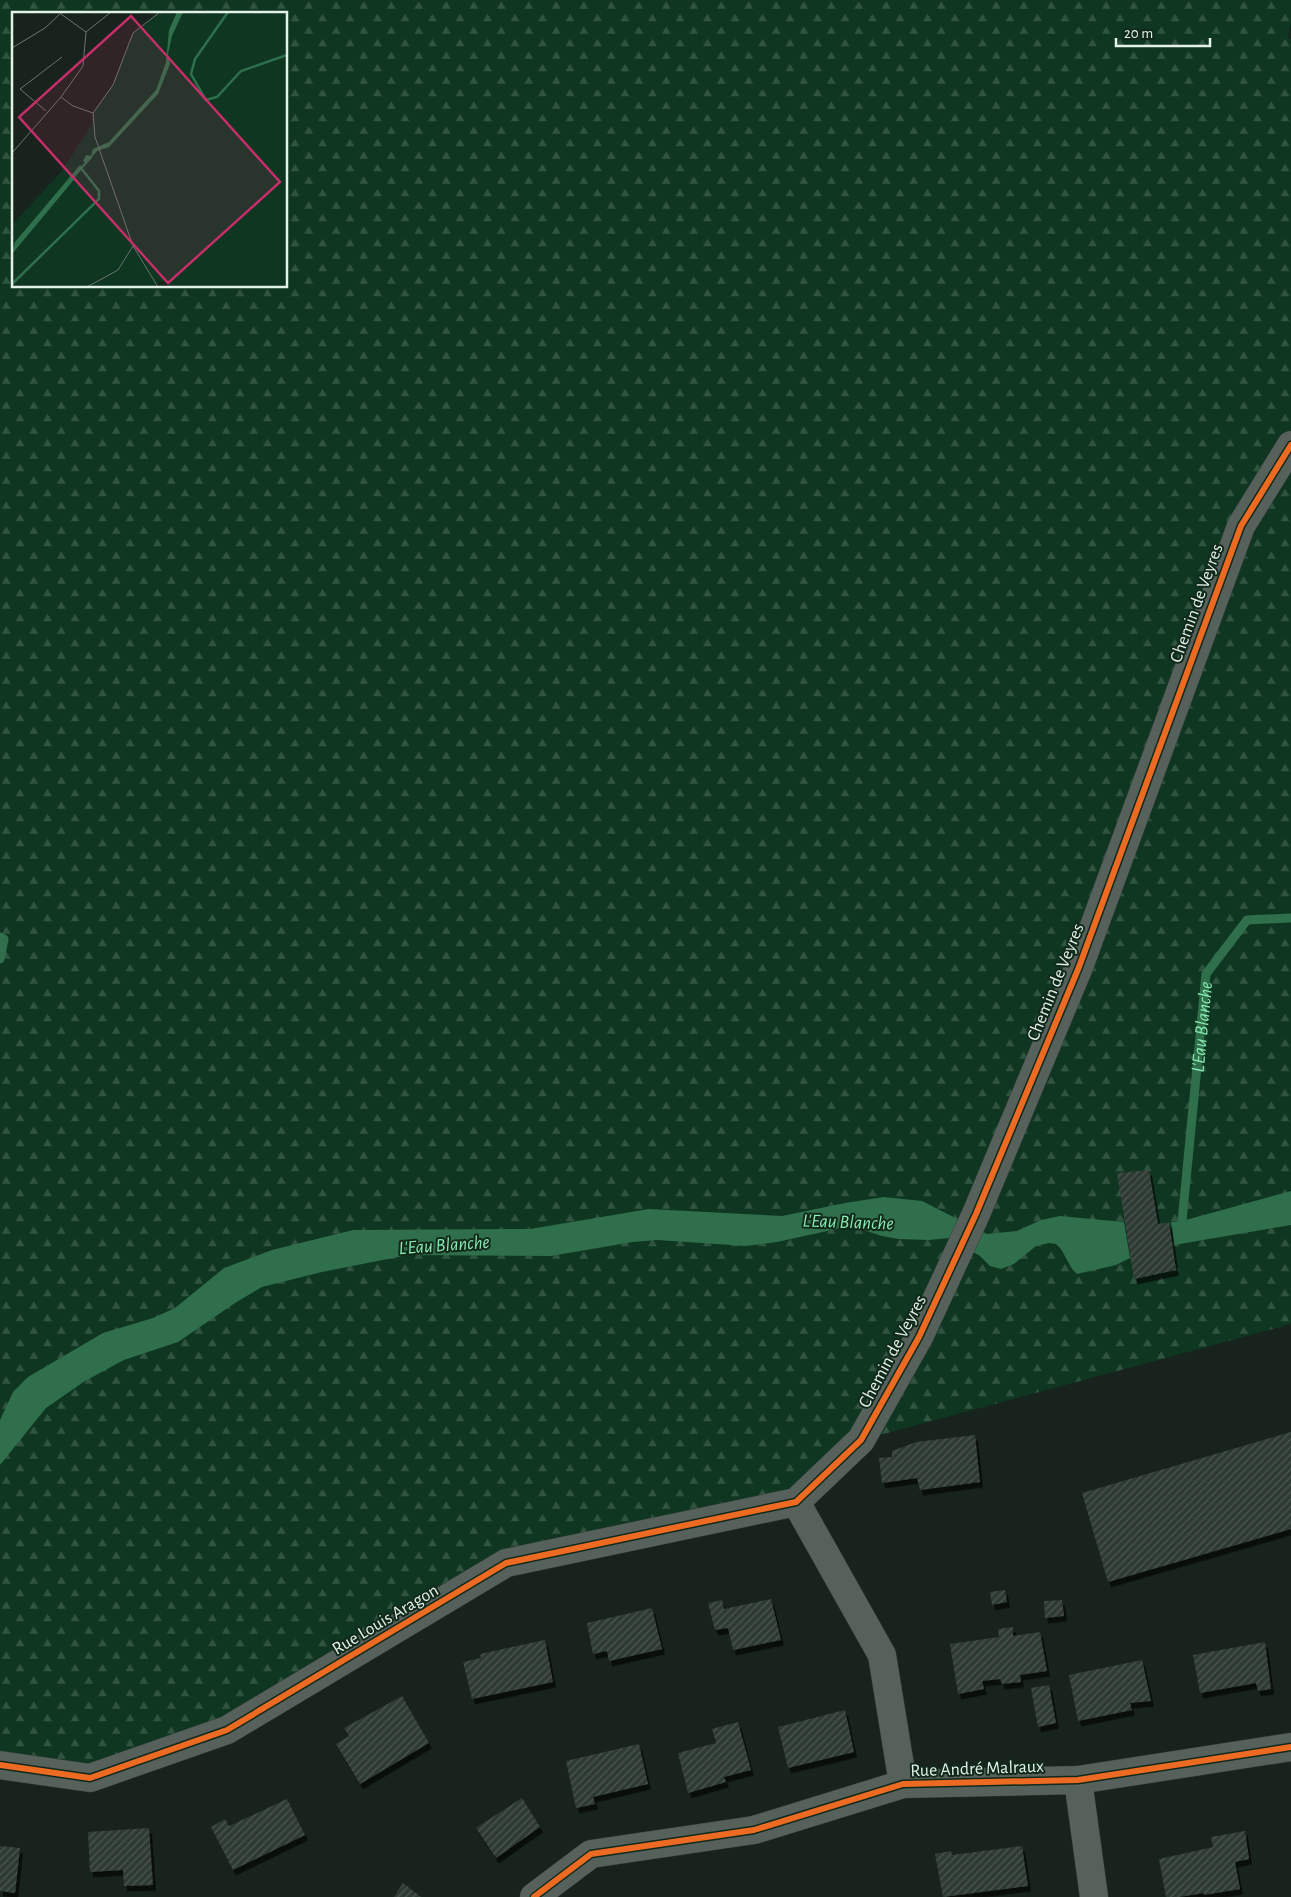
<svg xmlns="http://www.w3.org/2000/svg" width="1291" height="1897" viewBox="0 0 1291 1897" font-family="'Alegreya Sans',sans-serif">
	<defs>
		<pattern id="forest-firs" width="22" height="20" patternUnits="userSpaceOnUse" patternTransform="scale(1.25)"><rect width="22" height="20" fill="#0e3621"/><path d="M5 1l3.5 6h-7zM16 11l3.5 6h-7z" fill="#315441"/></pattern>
		<pattern id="building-hatch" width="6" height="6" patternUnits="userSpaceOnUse" patternTransform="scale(1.25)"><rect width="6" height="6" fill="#2f3a34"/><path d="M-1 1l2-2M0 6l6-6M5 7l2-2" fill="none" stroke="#4d5751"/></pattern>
		<filter id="shadow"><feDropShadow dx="3" dy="5.5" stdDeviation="0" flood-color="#0009"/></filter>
	</defs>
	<rect width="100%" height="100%" fill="#17231c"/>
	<path fill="url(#forest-firs)" fill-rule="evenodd" d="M0 0H1291V23L1288 38 1291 39V1324L861 1440 796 1502 506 1563 227 1730 90 1778 0 1765ZM14 14H286V286H14Z"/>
	<g fill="#2f6f4b">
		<polygon points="1291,1191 1291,1225 1174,1245 1171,1222 1182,1221"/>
		<polygon points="884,1197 922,1201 987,1234 1017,1231 1041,1220 1060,1216 1124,1222 1130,1258 1116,1265 1077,1274 1072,1269 1061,1249 1056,1244 1049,1243 1036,1246 1014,1264 1001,1269 990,1266 980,1256 949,1238 929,1240 898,1239 882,1236 854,1227 841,1228 777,1242 746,1246 657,1240 633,1242 551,1256 408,1255 322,1272 262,1287 235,1303 178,1342 124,1360 85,1381 46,1408 0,1465 0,1420 13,1392 28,1377 103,1333 153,1318 175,1308 224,1268 272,1250 353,1230 530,1229 649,1209 782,1216 845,1203"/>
	</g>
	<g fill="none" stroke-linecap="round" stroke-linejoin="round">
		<g stroke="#2f6f4b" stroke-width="9">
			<polyline points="0,937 4,939 0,959"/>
			<path id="s1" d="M1182 1221 1206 974 1247 920 1291 918"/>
		</g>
	</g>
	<g fill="url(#building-hatch)" filter="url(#shadow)">
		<polygon points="1149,1170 1158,1224 1169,1222 1176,1270 1134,1279 1117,1173"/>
		<polygon points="1291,1432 1291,1529 1108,1582 1082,1493"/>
		<polygon points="975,1435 980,1482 920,1490 917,1478 882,1483 879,1458 892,1457 892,1451 916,1442"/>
		<polygon points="1005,1590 1007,1602 992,1605 990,1592"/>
		<polygon points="771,1599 781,1640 733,1650 728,1628 715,1630 708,1603 722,1600 724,1609"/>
		<polygon points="1062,1600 1064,1616 1045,1618 1044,1601"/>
		<polygon points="652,1608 662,1649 609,1661 607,1651 593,1654 587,1623"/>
		<polygon points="1013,1627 1013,1636 1040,1632 1047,1671 1020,1675 1021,1682 1002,1684 1000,1679 982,1681 984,1689 958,1694 950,1644 999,1637 998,1629"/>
		<polygon points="545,1640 553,1682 472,1699 463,1662 481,1658 480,1654"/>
		<polygon points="1265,1642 1271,1689 1258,1691 1256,1683 1200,1693 1193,1655"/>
		<polygon points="1142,1660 1151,1701 1130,1703 1132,1710 1078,1721 1069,1675"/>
		<polygon points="1049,1685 1056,1723 1038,1727 1031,1688"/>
		<polygon points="402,1696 429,1743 360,1784 336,1744 349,1736 344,1728"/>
		<polygon points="845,1710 854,1752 788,1768 778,1727"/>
		<polygon points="738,1722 751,1770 724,1777 726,1782 688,1793 678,1753 716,1743 712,1729"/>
		<polygon points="639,1744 648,1784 593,1797 595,1804 576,1808 566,1761"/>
		<polygon points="522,1798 540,1827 496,1858 476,1828"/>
		<polygon points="287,1799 305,1835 233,1870 211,1827 225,1819 229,1826"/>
		<polygon points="149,1828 153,1885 124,1886 123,1870 90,1872 88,1832"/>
		<polygon points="1245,1831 1249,1859 1235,1862 1240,1889 1204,1895 1204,1893 1179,1897 1166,1897 1159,1859 1213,1847 1211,1837"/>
		<polygon points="0,1846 20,1848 15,1893 0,1891"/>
		<polygon points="1022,1846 1028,1886 943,1897 935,1854 951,1851 952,1855"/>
		<polygon points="403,1883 421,1897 394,1897"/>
	</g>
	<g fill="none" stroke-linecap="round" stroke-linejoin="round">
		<g stroke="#343d38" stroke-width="29">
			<g id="minor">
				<polyline points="796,1502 861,1440 919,1337 976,1214 1079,967 1241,526 1291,445"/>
				<polyline points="796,1502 882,1655 903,1784"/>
				<polyline points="0,1765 90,1778 227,1730 506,1563 796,1502"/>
				<polyline points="1078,1780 1094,1897"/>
				<polyline points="534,1897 591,1854 754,1830 903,1784 1078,1780 1291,1747"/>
			</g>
		</g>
		<use href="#minor" stroke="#57615b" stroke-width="28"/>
		<g stroke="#11291b" stroke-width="9">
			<g id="cycleway">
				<polyline points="0,1765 90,1778 227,1730 506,1563 796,1502 861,1440 919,1337 976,1214 1079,967 1241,526 1291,445"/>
				<polyline points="534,1897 591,1854 754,1830 903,1784 1078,1780 1291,1747"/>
			</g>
		</g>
		<use href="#cycleway" stroke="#ed6a23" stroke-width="6"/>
	</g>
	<g text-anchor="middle" stroke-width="4" stroke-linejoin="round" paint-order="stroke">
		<g font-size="18" fill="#e3f1e8" stroke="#11291b">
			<text transform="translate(1196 603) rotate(-70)" y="6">Chemin de Veyres</text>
			<text transform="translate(1055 982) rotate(-68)" y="6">Chemin de Veyres</text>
			<text transform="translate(892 1351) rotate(-62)" y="6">Chemin de Veyres</text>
			<text transform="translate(385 1619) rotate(-31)" y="6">Rue Louis Aragon</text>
			<text transform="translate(977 1768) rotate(-2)" y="6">Rue André Malraux</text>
		</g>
		<g font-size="19" font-style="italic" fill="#89ebb0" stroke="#11291b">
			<text dy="7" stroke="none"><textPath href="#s1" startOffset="195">L'Eau Blanche</textPath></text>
			<text transform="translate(848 1221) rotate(2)" y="7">L'Eau Blanche</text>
			<text transform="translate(444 1244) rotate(-4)" y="7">L'Eau Blanche</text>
		</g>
	</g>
	<g transform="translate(12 12)">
		<rect width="275" height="275" fill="#17231c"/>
		<path d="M148 0H275V275H157L153 268 140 275H0V213L49 160 80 112 81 101 101 73 121 21Z" fill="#0e3621"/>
		<path d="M165 0H171L160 24 156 42 158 52 146 82 97 135 85 139 74 151 71 149 74 143 79 144 81 137 97 130 144 78 154 50 157 18ZM68 153 70 155 60 170 0 242 3 230Z" fill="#2f6f4b"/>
		<path fill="none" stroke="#2f6f4b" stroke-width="2.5" d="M216 0 183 47 179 62 194 88 205 85 229 59 275 43M64 162 80 144M0 272 87 187V179L69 156"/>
		<path fill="none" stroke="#69756e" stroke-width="1" d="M49 2 74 20M0 36 33 16 50 0M49 85 61 94 81 101M34 99 8 77 50 45M81 101 101 73 121 21 148 0M0 141 49 85 71 54 74 20 99 0M121 234 146 275M75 275 106 258 121 234 83 125 81 101"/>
		<path fill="#c52e69" fill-opacity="0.15" stroke="#c52e69" stroke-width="2.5" d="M119 4 268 170 156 271 7 105Z"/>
		<rect width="275" height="275" fill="none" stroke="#e3f1e8" stroke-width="2.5"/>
	</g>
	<path d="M1116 38v8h94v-8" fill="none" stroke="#e3f1e8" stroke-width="2.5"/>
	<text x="1124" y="38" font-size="15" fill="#e3f1e8" stroke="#11291b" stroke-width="4" paint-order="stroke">20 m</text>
</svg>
